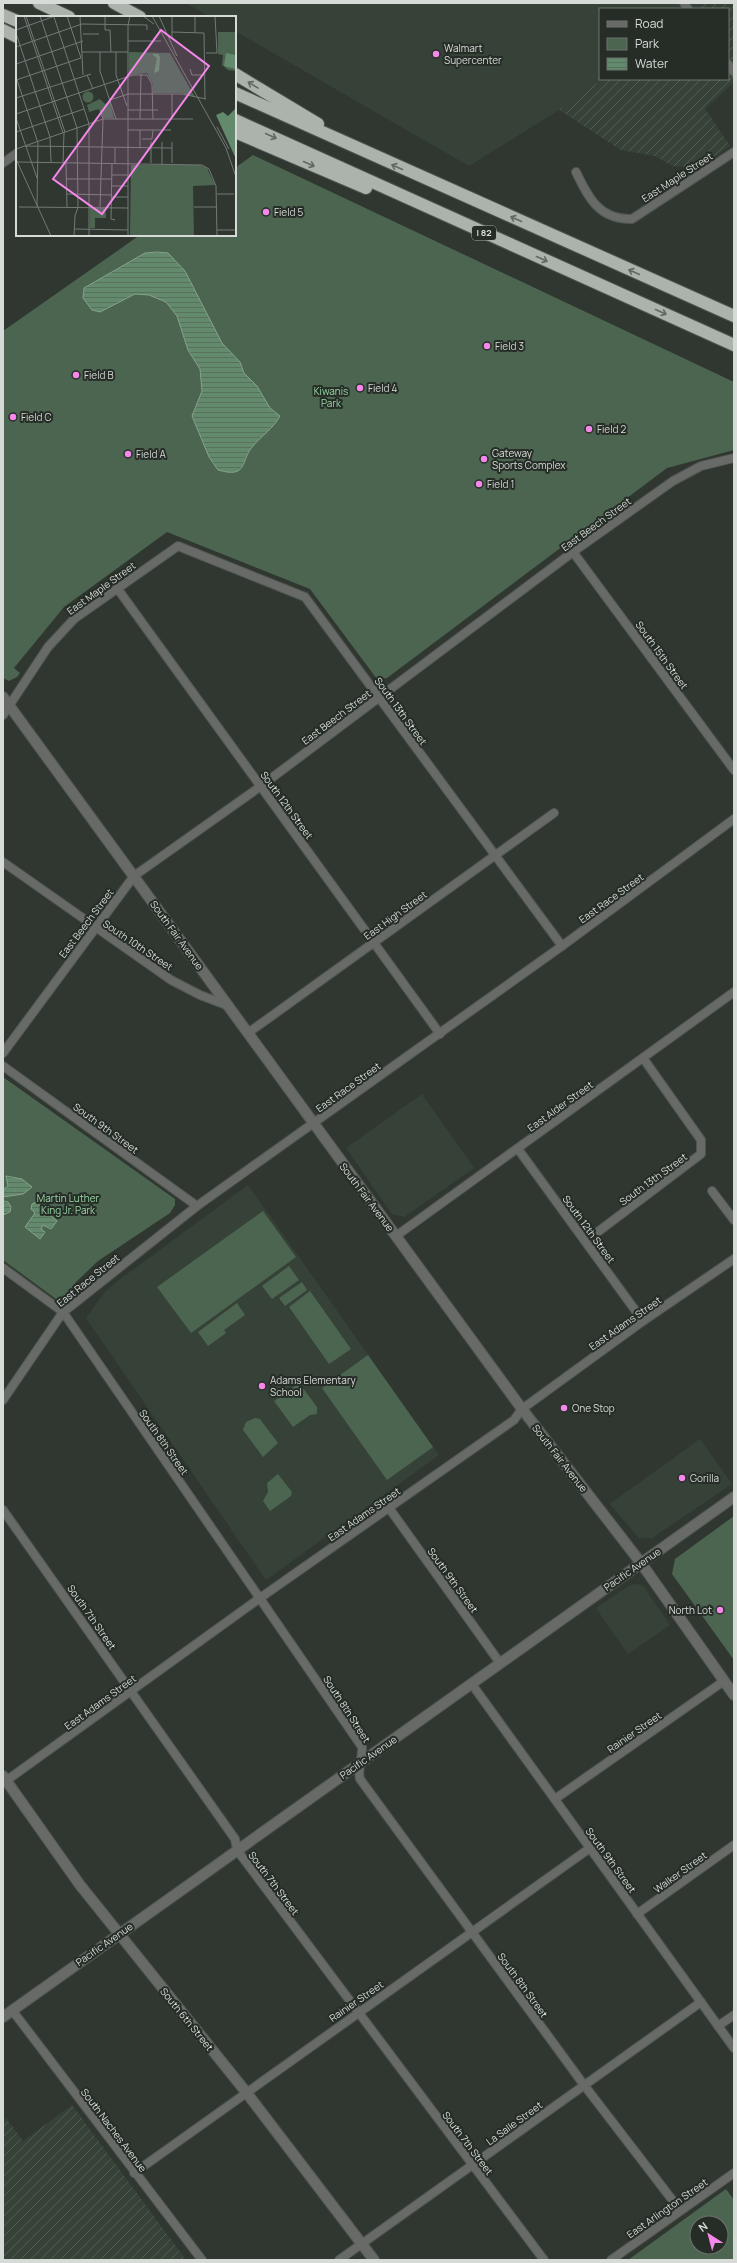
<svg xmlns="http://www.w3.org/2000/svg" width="737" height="2263" viewBox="0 0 737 2263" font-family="Manrope,sans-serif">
	<defs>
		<pattern id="industrial-furrows" width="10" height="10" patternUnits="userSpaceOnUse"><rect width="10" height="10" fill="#364238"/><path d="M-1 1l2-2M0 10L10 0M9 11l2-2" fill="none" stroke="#525d54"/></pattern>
		<pattern id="water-rules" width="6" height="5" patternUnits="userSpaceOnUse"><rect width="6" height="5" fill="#638a6c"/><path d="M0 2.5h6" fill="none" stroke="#57715d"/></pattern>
	</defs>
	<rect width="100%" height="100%" fill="#303731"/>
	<g fill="#364238">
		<polygon points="186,3 695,3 699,9 600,9 600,79 603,79 559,110 469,166 235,31 235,17 210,17"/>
		<polygon points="422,1094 474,1168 404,1217 392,1214 346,1148"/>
		<polygon points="248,1185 439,1455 266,1580 86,1318 105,1292 115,1283"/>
		<polygon points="700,1439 732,1484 652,1538 639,1538 610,1504"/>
		<polygon points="639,1584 644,1587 670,1625 628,1654 596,1608 630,1585"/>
	</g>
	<g fill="url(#industrial-furrows)">
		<polygon points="695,3 734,3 734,82 705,109 730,146 701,167 672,166 655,156 621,150 559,110 603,79 728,79 728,9 699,9"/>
		<polygon points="72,2105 186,2260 3,2260 3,2121 6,2118 23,2141"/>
	</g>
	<g fill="#4b6551" fill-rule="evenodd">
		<polygon points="253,155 734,382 734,450 667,468 387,678 377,679 310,589 167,532 64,607 14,668 20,673 17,677 9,681 3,678 3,331 140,235 235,235 235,168"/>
		<polygon points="3,1077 175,1199 175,1205 170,1213 98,1261 76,1282 63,1299 56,1299 3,1260"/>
		<polygon points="263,1211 296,1257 191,1333 157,1287"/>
		<polygon points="289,1266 299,1280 272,1299 262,1286"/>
		<polygon points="302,1282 307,1290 285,1306 279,1298"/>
		<polygon points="310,1291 351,1349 329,1364 289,1307"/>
		<polygon points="237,1303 245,1315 224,1330 226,1333 208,1346 198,1332"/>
		<polygon points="368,1355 433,1447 387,1480 322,1388"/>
		<polygon points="299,1383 317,1407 317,1414 310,1415 293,1427 274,1401"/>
		<polygon points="255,1418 260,1419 278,1443 263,1457 243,1430 246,1422"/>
		<polygon points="278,1474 292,1492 291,1496 270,1511 263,1501 268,1492 267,1483"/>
		<polygon points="734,1516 734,1660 672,1574 675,1559"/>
		<path d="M726 2189 734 2200V2260H628ZM697 2223H721V2247H697Z"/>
	</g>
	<g fill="url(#water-rules)" stroke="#86a28c">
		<path d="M157 252 168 253 185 271 222 343 240 362 244 373 257 386 270 408 280 416C273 429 262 435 253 446 240 460 249 479 218 470L209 457 192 416 202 391 200 369 188 350 177 316 166 302 149 295 135 294 100 312 92 310 83 298 84 288 145 253Z"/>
		<polygon points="6,1176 22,1179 32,1187 23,1194 3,1197 3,1190 8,1186"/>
		<polygon points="40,1200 50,1204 49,1206 55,1210 51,1216 57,1221 51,1229 43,1225 41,1229 45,1232 40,1239 25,1227 35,1213 31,1209 32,1204"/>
		<polygon points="3,1201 8,1202 11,1207 10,1212 3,1215"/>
	</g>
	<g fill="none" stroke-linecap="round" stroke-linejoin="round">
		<g stroke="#4e554f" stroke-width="10">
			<g id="minor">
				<polyline points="684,3 688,9"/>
				<polyline points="728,64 734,72"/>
				<polyline points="3,163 17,153"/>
				<path d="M576 172C588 197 599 220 632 219L734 152"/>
				<polyline points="573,552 734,770"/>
				<polyline points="117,588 440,1034"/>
				<polyline points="3,715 48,647 74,619 178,546 305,597 562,946"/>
				<polyline points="3,862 171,980 200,995 229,1006"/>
				<polyline points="248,1033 554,813"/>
				<polyline points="3,1053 134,876 261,786 573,552 673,481 701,466 734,458"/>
				<polyline points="3,1066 197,1206"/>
				<polyline points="518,1149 643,1321"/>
				<polyline points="712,1191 734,1220"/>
				<polyline points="599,1231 701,1154 701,1140 643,1058"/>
				<polyline points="396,1236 734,992"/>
				<path d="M3 1268 63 1312 362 1747C363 1759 357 1768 360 1779L584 2085 680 2210"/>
				<polyline points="3,1400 63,1312 71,1306 197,1206 562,946 734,819"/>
				<polyline points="389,1508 500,1663"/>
				<polyline points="3,1510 235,1839 237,1850 544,2260"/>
				<polyline points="471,1683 734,2048"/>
				<polyline points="3,1783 260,1598 514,1420 522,1409 643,1321 734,1259"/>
				<polyline points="555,1799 724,1681"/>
				<polyline points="637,1914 734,1845"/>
				<polyline points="12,2010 202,2260"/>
				<polyline points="718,2026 734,2015"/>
				<polyline points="134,2173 590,1848"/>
				<polyline points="339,2260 701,2002"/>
				<polyline points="611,2260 734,2173"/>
			</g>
		</g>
		<g stroke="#4e554f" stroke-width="12">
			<g id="tertiary">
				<polyline points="3,697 522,1409 641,1563 734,1695"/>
				<polyline points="3,1776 80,1885 246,2092 374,2260"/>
				<polyline points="3,2017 734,1497"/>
			</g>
		</g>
		<g stroke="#4e554f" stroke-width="14">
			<g id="motorway">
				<polyline points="39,3 69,17"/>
				<polyline points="114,3 140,17"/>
				<polyline points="3,15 17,21"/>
				<polyline points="3,30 17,37"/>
				<polyline points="235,74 318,124"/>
				<polyline points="235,93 734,316"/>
				<polyline points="235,120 734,345"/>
				<polyline points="235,132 366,188"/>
			</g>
		</g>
		<use href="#minor" stroke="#676a67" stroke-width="8"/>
		<use href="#tertiary" stroke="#676a67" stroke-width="10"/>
		<use href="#motorway" stroke="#abb3ac" stroke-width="12"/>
	</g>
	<defs><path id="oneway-shaft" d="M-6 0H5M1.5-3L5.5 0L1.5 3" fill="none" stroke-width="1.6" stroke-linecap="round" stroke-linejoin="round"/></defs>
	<g stroke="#626963">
		<use href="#oneway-shaft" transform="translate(253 85) rotate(-149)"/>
		<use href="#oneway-shaft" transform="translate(271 136) rotate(24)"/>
		<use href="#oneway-shaft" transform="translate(309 164) rotate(24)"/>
		<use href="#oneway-shaft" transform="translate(397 167) rotate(-156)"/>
		<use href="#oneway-shaft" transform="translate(516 219) rotate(-156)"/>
		<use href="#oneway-shaft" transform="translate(542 259) rotate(24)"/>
		<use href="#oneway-shaft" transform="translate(634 272) rotate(-156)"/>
		<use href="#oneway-shaft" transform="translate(661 312) rotate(24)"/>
	</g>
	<g fill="#f788eb" stroke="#262d27" stroke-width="1.5">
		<circle cx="436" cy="54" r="4"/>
		<circle cx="266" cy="212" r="4"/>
		<circle cx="487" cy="346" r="4"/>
		<circle cx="76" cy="375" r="4"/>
		<circle cx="360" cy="388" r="4"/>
		<circle cx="13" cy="417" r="4"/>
		<circle cx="589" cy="429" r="4"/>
		<circle cx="128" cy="454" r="4"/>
		<circle cx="484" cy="459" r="4"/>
		<circle cx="479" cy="484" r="4"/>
		<circle cx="262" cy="1386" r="4"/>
		<circle cx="564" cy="1408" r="4"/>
		<circle cx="682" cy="1478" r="4"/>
		<circle cx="720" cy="1610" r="4"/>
	</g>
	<g text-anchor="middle" stroke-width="4" stroke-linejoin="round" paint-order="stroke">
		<rect fill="#262d27" stroke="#a2a7a3" stroke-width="1" x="472" y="226" width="24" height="14" rx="3"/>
		<g font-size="9" font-weight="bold" fill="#d7dbd8">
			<text x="484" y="236">I 82</text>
		</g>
		<g font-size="10" fill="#d7dbd8" stroke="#262d27" text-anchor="start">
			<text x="444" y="52">Walmart<tspan x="444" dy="12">Supercenter</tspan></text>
			<text x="274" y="216">Field 5</text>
			<text x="495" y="350">Field 3</text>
			<text x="84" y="379">Field B</text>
			<text x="368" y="392">Field 4</text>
			<text x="21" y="421">Field C</text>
			<text x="597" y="433">Field 2</text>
			<text x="492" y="457">Gateway<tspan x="492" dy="12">Sports Complex</tspan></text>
			<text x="136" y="458">Field A</text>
			<text x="487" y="488">Field 1</text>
			<text x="270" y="1384">Adams Elementary<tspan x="270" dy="12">School</tspan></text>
			<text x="572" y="1412">One Stop</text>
			<text x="690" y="1482">Gorilla</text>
			<text x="712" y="1614" text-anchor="end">North Lot</text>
		</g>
		<g font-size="10" fill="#d7dbd8" stroke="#262d27">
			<text transform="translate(677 177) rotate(-33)" y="4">East Maple Street</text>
			<text transform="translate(596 524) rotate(-36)" y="4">East Beech Street</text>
			<text transform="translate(101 588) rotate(-36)" y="4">East Maple Street</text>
			<text transform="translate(662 655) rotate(54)" y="4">South 15th Street</text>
			<text transform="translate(401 711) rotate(54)" y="4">South 13th Street</text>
			<text transform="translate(336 717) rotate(-37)" y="4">East Beech Street</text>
			<text transform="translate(287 805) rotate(54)" y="4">South 12th Street</text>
			<text transform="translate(611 898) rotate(-36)" y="4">East Race Street</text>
			<text transform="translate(395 915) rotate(-36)" y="4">East High Street</text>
			<text transform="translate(86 923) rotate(-53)" y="4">East Beech Street</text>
			<text transform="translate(177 935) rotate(54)" y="4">South Fair Avenue</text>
			<text transform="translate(138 945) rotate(34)" y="4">South 10th Street</text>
			<text transform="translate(348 1087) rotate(-36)" y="4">East Race Street</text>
			<text transform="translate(560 1106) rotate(-36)" y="4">East Alder Street</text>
			<text transform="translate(106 1128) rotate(36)" y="4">South 9th Street</text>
			<text transform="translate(653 1179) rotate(-36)" y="4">South 13th Street</text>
			<text transform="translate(367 1197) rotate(53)" y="4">South Fair Avenue</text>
			<text transform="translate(589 1229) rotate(54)" y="4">South 12th Street</text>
			<text transform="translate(88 1280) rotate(-39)" y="4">East Race Street</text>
			<text transform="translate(625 1323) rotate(-35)" y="4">East Adams Street</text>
			<text transform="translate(164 1442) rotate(55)" y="4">South 8th Street</text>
			<text transform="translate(560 1458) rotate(52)" y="4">South Fair Avenue</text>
			<text transform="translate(364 1514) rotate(-35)" y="4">East Adams Street</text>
			<text transform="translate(632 1569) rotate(-35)" y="4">Pacific Avenue</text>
			<text transform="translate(453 1580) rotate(54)" y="4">South 9th Street</text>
			<text transform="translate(92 1617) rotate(55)" y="4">South 7th Street</text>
			<text transform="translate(100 1702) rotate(-36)" y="4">East Adams Street</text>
			<text transform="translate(347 1709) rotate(57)" y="4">South 8th Street</text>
			<text transform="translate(634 1732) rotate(-35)" y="4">Rainier Street</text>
			<text transform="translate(368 1757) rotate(-35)" y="4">Pacific Avenue</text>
			<text transform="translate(611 1860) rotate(54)" y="4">South 9th Street</text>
			<text transform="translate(680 1872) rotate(-36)" y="4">Walker Street</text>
			<text transform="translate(274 1883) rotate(53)" y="4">South 7th Street</text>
			<text transform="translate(104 1944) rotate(-35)" y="4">Pacific Avenue</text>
			<text transform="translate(523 1985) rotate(54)" y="4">South 8th Street</text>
			<text transform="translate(356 2001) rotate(-35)" y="4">Rainier Street</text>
			<text transform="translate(187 2019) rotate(51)" y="4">South 6th Street</text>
			<text transform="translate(514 2123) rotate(-36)" y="4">La Salle Street</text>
			<text transform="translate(114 2130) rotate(53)" y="4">South Naches Avenue</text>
			<text transform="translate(468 2143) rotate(53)" y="4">South 7th Street</text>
			<text transform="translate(667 2208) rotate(-35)" y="4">East Arlington Street</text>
		</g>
		<g font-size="10" fill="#99d8a8" stroke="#262d27">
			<text x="331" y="395">Kiwanis<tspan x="331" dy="12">Park</tspan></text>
			<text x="68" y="1202">Martin Luther<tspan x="68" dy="12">King Jr. Park</tspan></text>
		</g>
	</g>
	<g transform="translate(16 16)">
		<rect width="220" height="220" fill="#303731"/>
		<path d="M202 16H220V55L212 54 206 49 207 39 202 38ZM113 36 154 37 179 81 166 77H137V68L131 57 113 59ZM66.5 81a5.5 5.5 0 1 1 11 0a5.5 5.5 0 1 1-11 0ZM84 83 89 88 94 85 98 102H87L83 93 73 96 71 89ZM115 149H184L191 152 199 169 177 170 178 220H114ZM74 192H88L90 197V202H79V212H74Z" fill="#4b6551"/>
		<path d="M210 37 220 39 219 53 208 50ZM136 38H142L144 41 143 55 138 57 141 42ZM220 92V143L200 99 207 96 212 100Z" fill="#638a6c"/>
		<path fill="none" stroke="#737974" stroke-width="1" d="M8 0 47 117M10 0 49 116M24 0 61 112 62 191 59 200 58 220M64 0 67 59M89 0V14H94L95 36M127 0 138 8M136 0 210 132 220 161M143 0 161 40M179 0V16M38 1 73 108V220M0 14 39 0M156 16 188 17 189 83M0 17 34 121 35 146M67 18H83M156 21V0M112 25H145M0 31 66 8 131 9V14M66 36H112M84 36V55L100 103M100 36V59L111 90M190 37H201L199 0M0 48 67 25M174 53 176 59H189M71 59 77 73M0 61 22 127 21 190M0 64 65 42 51 0M156 78V102M0 82 75 58M94 84 112 78H166L190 83M84 94 87 103 84 191M112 94H142M0 98 117 59H131L136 68 137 103M0 102 21 162M124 103 125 58M201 111 213 133M112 114H155M0 116 68 93M126 123H136L137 114M135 126V147M9 130 156 132M124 131V114M0 133 87 103H177M0 143 35 220M1 146 186 149 193 153 200 170 201 220H220M47 147 48 116M50 147 51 191M96 147 95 203 99 204M99 147V132M156 147V126M146 148V126M96 159H112M50 163H96M96 170H112M51 178 96 179M201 178H218M96 181H112M3 191 112 192M178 191H201M59 213 112 214M201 214H220M112 220V9L114 0"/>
		<path fill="#f788eb" fill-opacity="0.15" stroke="#f788eb" stroke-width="2" d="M145 14 193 50 86 198 37 163Z"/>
		<rect width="220" height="220" fill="none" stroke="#d7dbd8" stroke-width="2"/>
	</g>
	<rect width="737" height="2263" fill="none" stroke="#d7dbd8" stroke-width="8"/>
	<rect x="599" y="8" width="130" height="72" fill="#262d27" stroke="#6d736e"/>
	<rect x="607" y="21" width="20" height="6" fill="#676a67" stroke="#6d736e"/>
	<text x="635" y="28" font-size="12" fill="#d7dbd8">Road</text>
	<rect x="607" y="38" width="20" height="12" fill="#4b6551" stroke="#6d736e"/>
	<text x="635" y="48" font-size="12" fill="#d7dbd8">Park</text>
	<rect x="607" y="58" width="20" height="12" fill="url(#water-rules)" stroke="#6d736e"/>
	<text x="635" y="68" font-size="12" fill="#d7dbd8">Water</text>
	<g transform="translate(709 2235) rotate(324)"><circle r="19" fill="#262d27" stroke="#6d736e"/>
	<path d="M0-3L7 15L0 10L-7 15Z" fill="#f788eb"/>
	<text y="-6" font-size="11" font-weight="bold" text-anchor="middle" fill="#d7dbd8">N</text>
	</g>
</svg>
